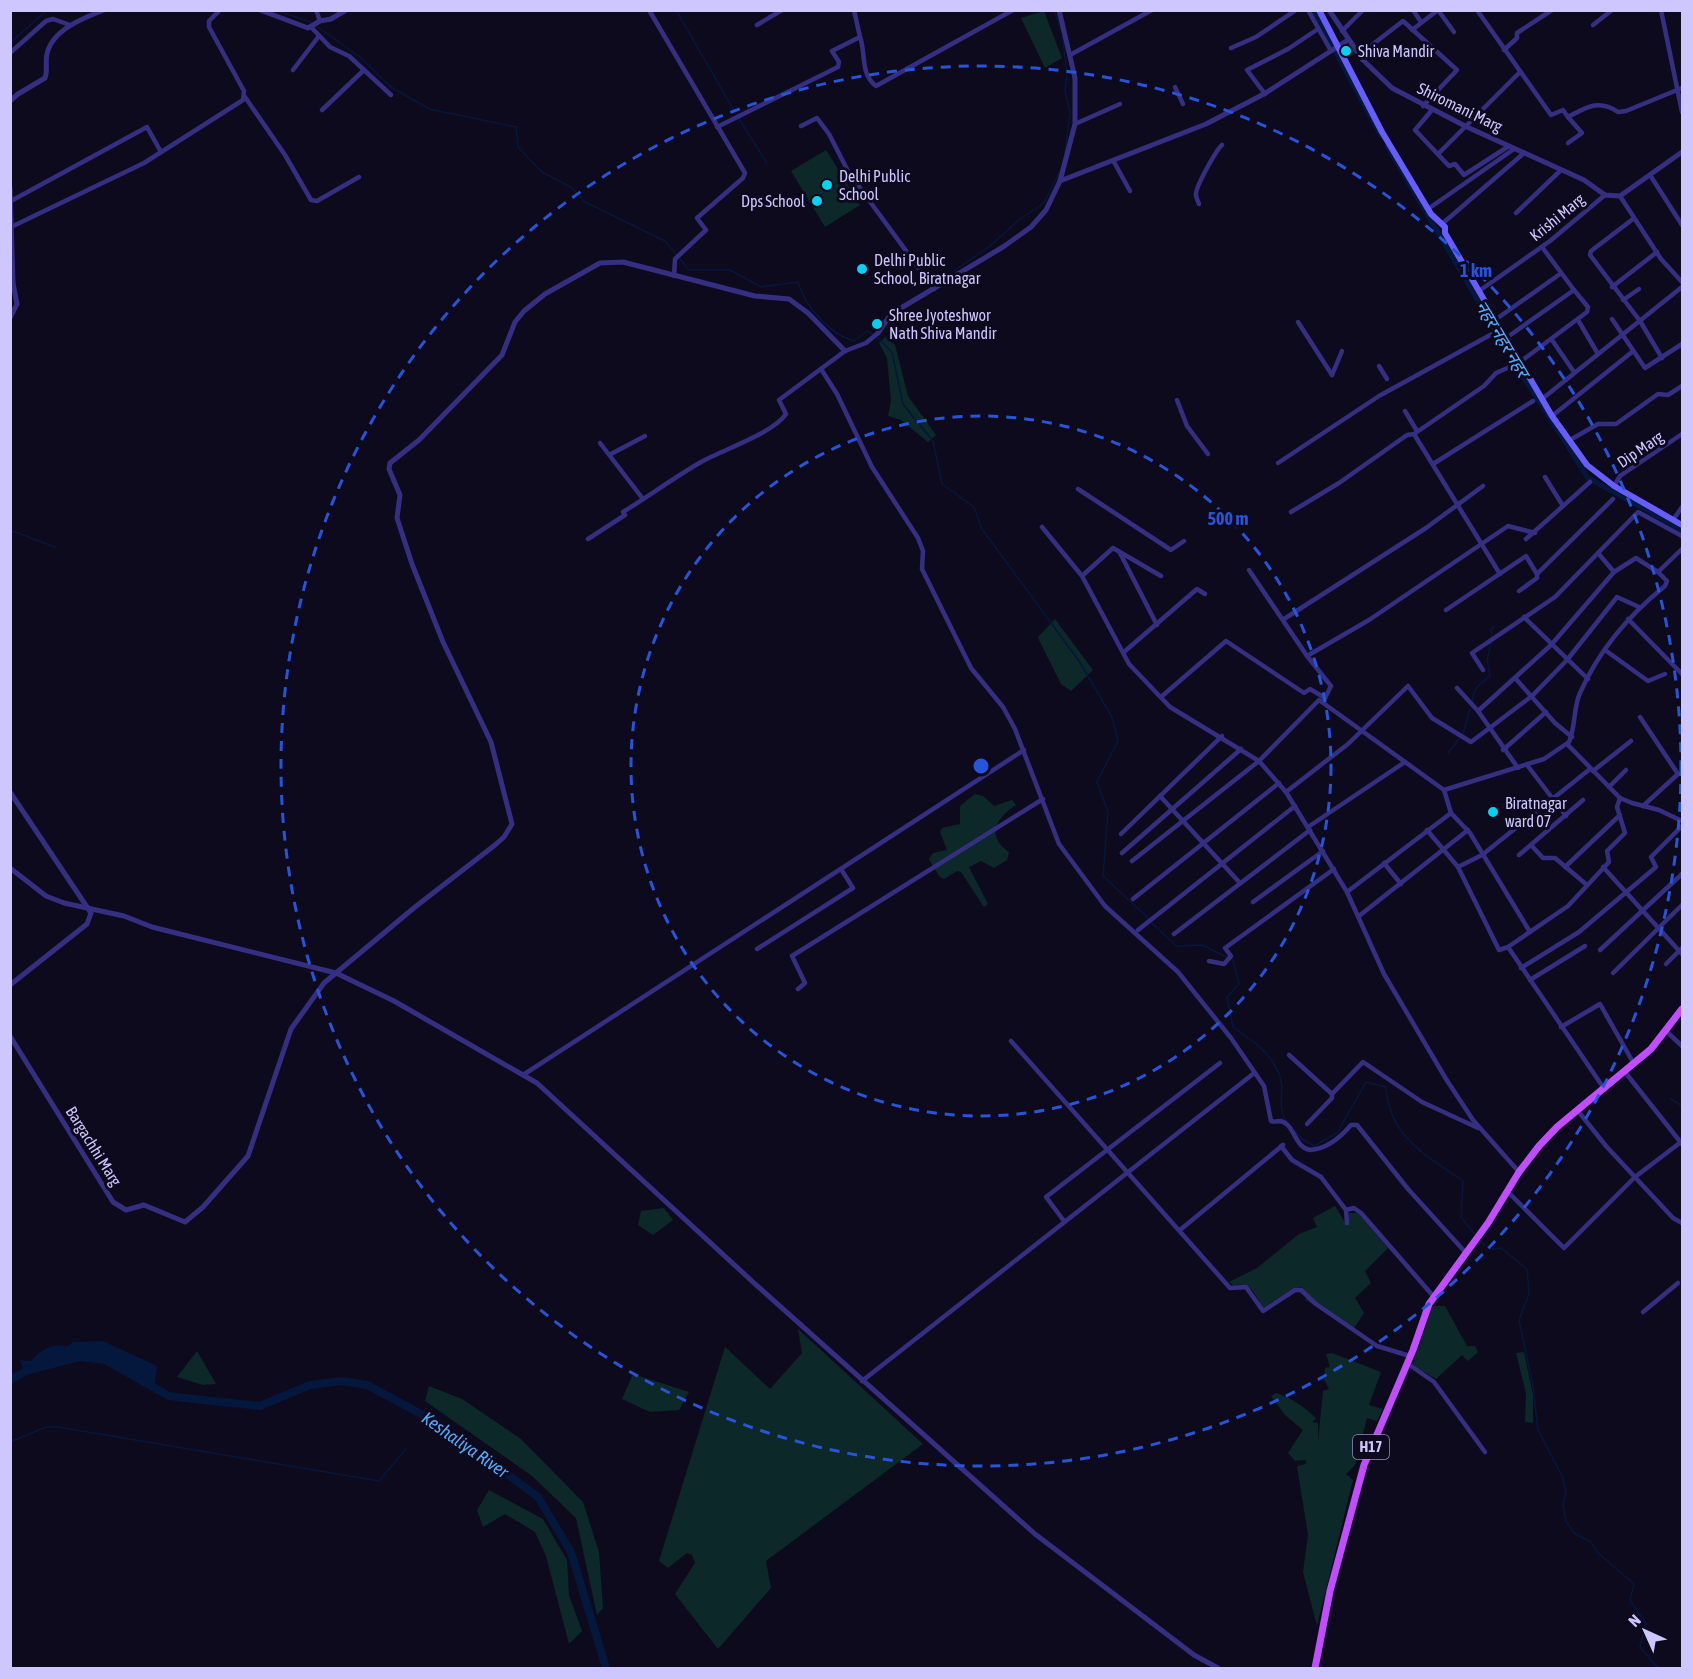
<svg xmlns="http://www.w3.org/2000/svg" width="1693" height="1679" viewBox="0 0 1693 1679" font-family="'Asap Condensed','Noto Sans Devanagari',sans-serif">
	<rect width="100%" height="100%" fill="#0e0a1e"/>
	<g fill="#0c2828">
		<polygon points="1044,11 1062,58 1045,68 1021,18"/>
		<polygon points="826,150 860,205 825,227 791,171"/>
		<polygon points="885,337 895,345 908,396 936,435 928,442 901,420 888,416 891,400 887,358 879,343"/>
		<polygon points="1055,619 1093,670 1071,691 1061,684 1039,640 1038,637"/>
		<path d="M975 794 983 796 994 806 1012 800 1016 805C997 817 985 836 1009 852L1007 860 994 868 981 861 969 867 988 904 984 907 961 872 957 871 944 879 939 876 929 859 933 853 947 850 940 832 942 828 960 824V806Z"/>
		<path d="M1335 1206 1344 1221 1349 1220V1213H1358L1388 1248 1365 1271 1371 1283 1355 1298 1364 1313 1352 1331 1306 1300 1302 1287 1294 1288 1263 1308C1255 1295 1251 1280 1234 1286L1229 1282 1257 1268 1299 1234 1317 1227 1313 1218Z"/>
		<polygon points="664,1208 673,1220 653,1235 638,1225 641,1211"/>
		<polygon points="1432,1306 1445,1306 1467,1346 1475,1346 1478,1352 1468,1361 1462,1355 1436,1379 1413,1365"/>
		<polygon points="798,1329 923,1444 766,1561 771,1588 718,1649 675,1594 695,1563 692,1555 687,1553 668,1568 659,1561 725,1347 770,1389 802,1353"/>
		<polygon points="197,1351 216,1384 203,1385 177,1377"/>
		<polygon points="1524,1352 1533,1395 1533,1423 1525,1422 1526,1393 1516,1353"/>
		<path d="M1332 1353 1381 1372 1369 1405 1383 1409 1377 1421 1367 1418 1355 1465 1346 1474 1353 1480 1317 1626 1303 1572 1308 1535 1297 1466 1306 1464V1460L1295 1461 1288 1453 1303 1430 1285 1415 1271 1396 1276 1393C1292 1398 1303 1406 1316 1418L1312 1422 1318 1423V1442L1323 1391 1329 1389 1324 1379 1325 1368 1330 1367 1326 1354Z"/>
		<polygon points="633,1374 689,1392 679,1410 650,1412 622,1399"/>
		<polygon points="429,1386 462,1399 521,1439 583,1502 599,1552 603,1608 597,1615 576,1518 532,1476 425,1401"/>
		<polygon points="489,1490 543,1519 567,1560 569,1595 582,1631 569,1644 546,1556 535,1532 505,1514 483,1527 477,1510"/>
	</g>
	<path fill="#04173d" d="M103 1341 157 1366 155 1385 104 1359 92 1358 26 1375 20 1360 31 1361C39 1351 53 1342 66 1347L73 1342Z"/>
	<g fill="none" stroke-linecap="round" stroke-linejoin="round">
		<g stroke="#04173d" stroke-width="1.5">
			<polyline points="275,10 311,22"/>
			<polyline points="676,10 736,114"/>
			<polyline points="1054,10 1062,32 1067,75 1065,91 1070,112 1065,153"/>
			<path d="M315 25 360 57 391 87 429 109 516 127 518 147 542 172 572 188 585 202 665 241 689 270H730L761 287 798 282C805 306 829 334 854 341L867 331 873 334"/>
			<polyline points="10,43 47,10"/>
			<polyline points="739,119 767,163"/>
			<polyline points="941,280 990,246 1020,219 1044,203 1061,169"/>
			<polyline points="877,337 892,352 903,404 933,441 942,484 974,507 982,529 1079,661 1112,717 1118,741 1097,782 1108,812 1103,876 1149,919"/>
			<polyline points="10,530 55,547"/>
			<polyline points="1492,638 1491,630 1494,626"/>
			<path d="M1473 702C1471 690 1481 683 1490 676L1487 660 1491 643"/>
			<polyline points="1463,734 1470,709"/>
			<polyline points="1448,753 1459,739"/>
			<path d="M1152 923 1176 946 1202 945 1233 960 1239 984 1227 997 1233 1027C1252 1040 1275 1055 1281 1080 1284 1095 1277 1109 1287 1122"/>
			<polyline points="1671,1099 1682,1106"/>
			<path d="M1294 1130 1302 1139 1314 1146 1337 1133 1366 1082 1386 1087C1389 1137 1426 1155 1463 1181L1461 1217 1476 1236"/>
			<polyline points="1479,1239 1485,1246"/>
			<polyline points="1490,1249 1501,1248 1527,1269 1529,1294 1519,1320 1533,1386 1538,1430 1563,1478 1566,1493 1563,1504 1566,1521 1574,1533 1591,1542 1598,1553 1634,1584 1630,1600 1646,1624 1640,1647 1658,1668"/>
			<polyline points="10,1442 46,1427 58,1427 379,1481 406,1449"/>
		</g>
		<g stroke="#04173d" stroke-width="5">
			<polyline points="1313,10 1381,136"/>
			<polyline points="1387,146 1517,367 1588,478 1682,530"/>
		</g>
		<g stroke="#04173d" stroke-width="8">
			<polyline points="81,1357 105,1360 169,1396 193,1399 260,1406 310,1385 342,1381 367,1385 438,1423 538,1497 571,1552 606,1668"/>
			<polyline points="10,1380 34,1367"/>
		</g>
		<g stroke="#352f82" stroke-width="4.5">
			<polyline points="316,10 320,21"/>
			<polyline points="649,10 745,173 743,178 697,218 706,230 675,259 674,276"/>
			<polyline points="1308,10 1331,51"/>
			<polyline points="1413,10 1421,22"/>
			<polyline points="1438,10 1454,32"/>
			<polyline points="1477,10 1551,115 1563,110 1568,117"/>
			<polyline points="1661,10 1682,112"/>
			<polyline points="757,25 782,10"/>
			<polyline points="1593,25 1612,10"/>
			<polyline points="311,27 330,47 349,56 391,95"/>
			<polyline points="1412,30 1438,10"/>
			<polyline points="1342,31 1363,10"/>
			<path d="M860 37C866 53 860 74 876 86L1013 10"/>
			<polyline points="1231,48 1256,37 1296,10"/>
			<polyline points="1504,50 1517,38 1517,33 1552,10"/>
			<polyline points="10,53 46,21 53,19 70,25"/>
			<polyline points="1070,55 1152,10"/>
			<polyline points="1359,55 1403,21 1457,70 1423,106"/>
			<polyline points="293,70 319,36"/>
			<polyline points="1175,87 1183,104"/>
			<polyline points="1265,94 1247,70 1288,49 1318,29"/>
			<polyline points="245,97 285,155 311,200 317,201 359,177"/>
			<polyline points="322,110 364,70"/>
			<polyline points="1432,110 1415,130 1449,166 1455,164 1464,175 1509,146"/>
			<polyline points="1075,124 1120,104"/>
			<polyline points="801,126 817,118 829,134 849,173 934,289"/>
			<polyline points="717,127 838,67 839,62 832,51 860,37 854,10"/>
			<path d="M1568 143 1582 133 1568 117C1587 107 1599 99 1618 112L1626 111 1682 88"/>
			<polyline points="1438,154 1520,72"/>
			<polyline points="1114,162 1130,191"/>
			<polyline points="1650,175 1682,225"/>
			<polyline points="1620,196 1661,259 1682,282"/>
			<polyline points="11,201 147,127 161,152"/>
			<path d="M1199 204C1198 201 1196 198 1196 195 1195 187 1217 149 1222 145"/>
			<polyline points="1428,209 1514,149"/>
			<polyline points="1516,213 1561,170"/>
			<polyline points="1633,219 1591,251 1590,255 1640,321 1662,358"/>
			<polyline points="1442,224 1524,153"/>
			<polyline points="11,227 144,163 243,100 244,91 209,27 209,21 220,10"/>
			<polyline points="1612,287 1657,252"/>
			<polyline points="1479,291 1550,241 1605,195"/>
			<polyline points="1623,300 1639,289"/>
			<polyline points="1612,319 1645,368 1682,344"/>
			<polyline points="1495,320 1560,274"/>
			<polyline points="1578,320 1598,354"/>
			<polyline points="1298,322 1332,375"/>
			<polyline points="1506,338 1574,290 1542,247"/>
			<polyline points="1552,340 1574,372"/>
			<polyline points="1520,362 1587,312 1588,307 1574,290"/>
			<polyline points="1379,366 1387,379"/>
			<path d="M821 369 837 394 872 467 918 538 923 551 922 569 971 668 1003 707 1015 729 1059 844 1105 906 1178 972 1231 1038 1264 1086 1271 1121C1274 1122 1278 1121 1281 1121 1295 1125 1294 1147 1310 1150 1327 1149 1340 1138 1351 1125H1357L1408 1189 1466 1253"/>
			<polyline points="1332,375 1342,351"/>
			<polyline points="1542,399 1682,287"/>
			<polyline points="1177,400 1187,426 1208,454"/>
			<polyline points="1405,411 1417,431"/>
			<polyline points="1552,416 1632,352"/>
			<polyline points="1414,434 1500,574"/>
			<polyline points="1570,440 1598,424 1616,424 1658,394 1668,395 1682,386"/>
			<polyline points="600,443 643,499"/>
			<polyline points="611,454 645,436"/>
			<polyline points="1278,463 1379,396 1492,334"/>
			<polyline points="1433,464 1533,401"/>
			<polyline points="1545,477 1563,506"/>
			<polyline points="1614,486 1620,476 1682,434"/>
			<polyline points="1078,489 1171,550 1184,541"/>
			<polyline points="1291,512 1339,483 1407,435 1414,434 1484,386 1496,373 1512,366"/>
			<polyline points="1673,520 1682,507"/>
			<polyline points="1042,527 1082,576 1129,664 1170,707 1259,761 1286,792 1347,892 1384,974 1446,1079 1473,1120 1519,1172"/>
			<path d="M588 539 625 515 623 512C649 496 675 477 701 462 724 449 772 434 786 414L779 400 845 351 866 343 878 333"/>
			<polyline points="1526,539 1590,482"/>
			<polyline points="1120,553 1157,625"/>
			<polyline points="1598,553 1614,572"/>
			<polyline points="1249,570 1307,656 1331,686 1325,698"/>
			<polyline points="1082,576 1113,548 1161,576"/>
			<polyline points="1519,591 1537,578 1537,574 1613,499"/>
			<polyline points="1446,610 1526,556 1537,574"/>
			<polyline points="1524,617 1588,679"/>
			<polyline points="1284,619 1426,528 1483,486"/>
			<polyline points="1628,619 1682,674"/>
			<polyline points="1605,650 1648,681 1665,674"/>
			<polyline points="1124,652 1197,589 1205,594"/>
			<polyline points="1307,656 1369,620 1508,526 1535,533"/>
			<polyline points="1483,670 1472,653 1555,597 1638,512 1682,536"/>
			<polyline points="1516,679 1555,723 1572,737"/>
			<polyline points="1457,688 1478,711 1518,768"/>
			<polyline points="1161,697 1226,641 1304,693 1310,689 1325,698 1322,702"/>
			<polyline points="1478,711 1551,645 1614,572 1636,558 1658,572"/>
			<polyline points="1640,717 1678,774 1643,806"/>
			<polyline points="1567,744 1620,798 1632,803 1659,810 1682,821"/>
			<polyline points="1503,750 1546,712"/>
			<polyline points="1527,765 1566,816"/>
			<polyline points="1593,771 1631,741"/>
			<polyline points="1609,787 1626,770"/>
			<polyline points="1286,792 1348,744 1408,686 1432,718 1471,742 1532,696 1567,660 1617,597 1639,607"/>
			<polyline points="1160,796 1240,883"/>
			<polyline points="1451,813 1470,833 1530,932"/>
			<polyline points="1308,827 1405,762"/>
			<polyline points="1427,830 1458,867 1499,950 1508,947 1605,1090"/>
			<polyline points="1121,834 1222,736"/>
			<polyline points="1531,845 1543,858 1555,858 1587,885"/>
			<polyline points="1122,853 1241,749"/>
			<polyline points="1519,855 1583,800"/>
			<path d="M1132 861 1259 761 1319 700 1444 790 1544 759 1569 742C1576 726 1573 708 1580 693 1599 650 1629 615 1665 586L1667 581 1658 572 1682 549"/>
			<polyline points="1384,863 1401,884"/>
			<polyline points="1458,867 1482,855 1590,769"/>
			<polyline points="1565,867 1620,815"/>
			<polyline points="1603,867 1682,954"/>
			<polyline points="1347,892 1451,813 1444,790"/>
			<polyline points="1133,899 1279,783"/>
			<polyline points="1253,902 1323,851"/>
			<polyline points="1359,916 1468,830"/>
			<polyline points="1138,930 1295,806"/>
			<polyline points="1174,934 1310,830"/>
			<polyline points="1508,947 1568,906 1609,862 1607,851 1625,833 1617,807 1620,798"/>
			<polyline points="757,949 853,888 841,869"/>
			<polyline points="1600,950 1682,874"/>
			<polyline points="1209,961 1224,964 1231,956 1225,948 1334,869"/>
			<polyline points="1666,964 1682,948"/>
			<polyline points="1521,968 1579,932 1656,867 1651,857 1682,826"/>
			<polyline points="1613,973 1682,905"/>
			<polyline points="1530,980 1585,946"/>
			<polyline points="798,989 805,983 792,956 1043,799"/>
			<polyline points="1561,1027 1600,1004 1634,1064"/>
			<polyline points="1665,1030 1682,1046"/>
			<polyline points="1011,1041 1230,1288 1246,1287 1263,1311 1295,1290 1301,1290 1316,1304 1377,1346 1410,1356"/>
			<polyline points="1289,1055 1332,1094 1363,1062 1422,1102 1478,1128"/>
			<polyline points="1625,1072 1682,1144"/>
			<polyline points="523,1075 1024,750"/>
			<polyline points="1578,1111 1606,1146 1673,1218 1682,1223"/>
			<polyline points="1307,1124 1332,1098 1332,1094"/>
			<polyline points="1281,1146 1292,1160 1321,1177 1346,1210"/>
			<polyline points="1507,1191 1564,1248 1635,1177 1681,1142"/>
			<polyline points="1064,1221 1046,1197 1220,1063"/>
			<polyline points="1347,1223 1346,1210 1354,1208 1361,1213 1434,1297"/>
			<polyline points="1180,1230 1283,1145"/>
			<polyline points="1643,1312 1678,1283"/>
			<polyline points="1407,1363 1434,1382 1485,1452"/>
			<polyline points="862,1381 1253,1074"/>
		</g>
		<g stroke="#352f82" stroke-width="5">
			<polyline points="260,10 308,28 320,21 331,19 346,10"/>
			<polyline points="1329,10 1362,59 1392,88 1467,127 1584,180 1605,195 1620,196 1682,152"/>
			<path d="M10 101 18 94 45 78C48 70 45 62 47 54 52 30 83 18 104 10"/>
			<polyline points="1060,181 1206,124 1264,94 1348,40"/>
			<polyline points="10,188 13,283 17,304 10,318"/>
			<polyline points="878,333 891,314 1003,247 1031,227 1046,210 1060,181 1075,124 1075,78 1059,10"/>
			<polyline points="10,792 91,913 87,924 10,985"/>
			<polyline points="10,868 46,896 64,903 124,916 152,927 336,973 394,1001 537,1083 754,1283 1035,1534 1194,1655 1218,1668"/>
			<polyline points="10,1036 113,1202 126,1210 144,1205 185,1222 203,1207 248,1156 291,1029 324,983 415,907 495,845 504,837 512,824 491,742 443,642 412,564 397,518 400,495 389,469 390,463 419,440 502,355 515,322 524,311 545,294 600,263 623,262 755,296 789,299 808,313 845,351"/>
		</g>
		<polyline stroke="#665dff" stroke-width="6" points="1319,10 1382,132 1431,214 1445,227 1445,233 1552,416 1587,465 1614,486 1682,525"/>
		<polyline stroke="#c14dff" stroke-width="7" points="1315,1668 1330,1591 1364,1465 1413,1350 1429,1304 1488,1223 1519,1172 1539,1146 1557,1127 1651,1049 1682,1009"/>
	</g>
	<g fill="none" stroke="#2654da" stroke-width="3" stroke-dasharray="10 8">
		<circle cx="981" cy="766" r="350"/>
		<circle cx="981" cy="766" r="700"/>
	</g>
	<g fill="#00d3f1" stroke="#0e0a1e" stroke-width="2">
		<circle cx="1346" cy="51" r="6"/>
		<circle cx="827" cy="185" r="6"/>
		<circle cx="817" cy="201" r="6"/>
		<circle cx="862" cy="269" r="6"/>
		<circle cx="877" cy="324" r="6"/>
		<circle cx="1493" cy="812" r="6"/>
	</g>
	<g text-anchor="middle" stroke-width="6" stroke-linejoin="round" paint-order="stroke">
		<rect fill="#0e0a1e" stroke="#948ebc" stroke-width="1.5" x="1353" y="1435" width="36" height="24" rx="4.5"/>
		<g font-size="15" font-weight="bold" fill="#cec6ff">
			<text x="1371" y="1452">H17</text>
		</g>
		<g font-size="16" fill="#cec6ff" stroke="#0e0a1e" text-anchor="start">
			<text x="1358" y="57">Shiva Mandir</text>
			<text x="839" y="182">Delhi Public<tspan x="839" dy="18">School</tspan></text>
			<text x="805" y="207" text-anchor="end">Dps School</text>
			<text x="874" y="266">Delhi Public<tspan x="874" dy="18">School, Biratnagar</tspan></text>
			<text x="889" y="321">Shree Jyoteshwor<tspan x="889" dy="18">Nath Shiva Mandir</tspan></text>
			<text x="1505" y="809">Biratnagar<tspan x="1505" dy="18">ward 07</tspan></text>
		</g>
		<g font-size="16" fill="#cec6ff" stroke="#0e0a1e">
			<text transform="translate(1460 107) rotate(26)" y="6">Shiromani Marg</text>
			<text transform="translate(1557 217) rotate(-39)" y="6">Krishi Marg</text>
			<text transform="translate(1640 449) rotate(-34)" y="6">Dip Marg</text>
			<text transform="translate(94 1146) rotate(58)" y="6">Bargachhi Marg</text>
		</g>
		<g font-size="18" font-style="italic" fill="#54acff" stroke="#0e0a1e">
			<text transform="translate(1502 339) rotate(59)" y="6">नहर नहर नहर</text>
			<text transform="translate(465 1445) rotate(35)" y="6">Keshaliya River</text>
		</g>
	</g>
	<circle cx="981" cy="766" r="9" fill="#2654da" stroke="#0e0a1e" stroke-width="3"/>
	<g font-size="18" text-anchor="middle" font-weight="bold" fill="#2654da" stroke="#0e0a1e" stroke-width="6" stroke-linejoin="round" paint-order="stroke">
		<text x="1476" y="277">1 km</text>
		<text x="1228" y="525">500 m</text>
	</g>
	<rect width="1693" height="1679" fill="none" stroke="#cec6ff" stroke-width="24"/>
	<g transform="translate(1645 1631) rotate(315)" stroke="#0e0a1e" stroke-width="4.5" paint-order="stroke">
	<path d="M0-4.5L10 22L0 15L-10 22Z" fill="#cec6ff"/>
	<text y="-9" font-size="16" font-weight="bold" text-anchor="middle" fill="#cec6ff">N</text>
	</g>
</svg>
